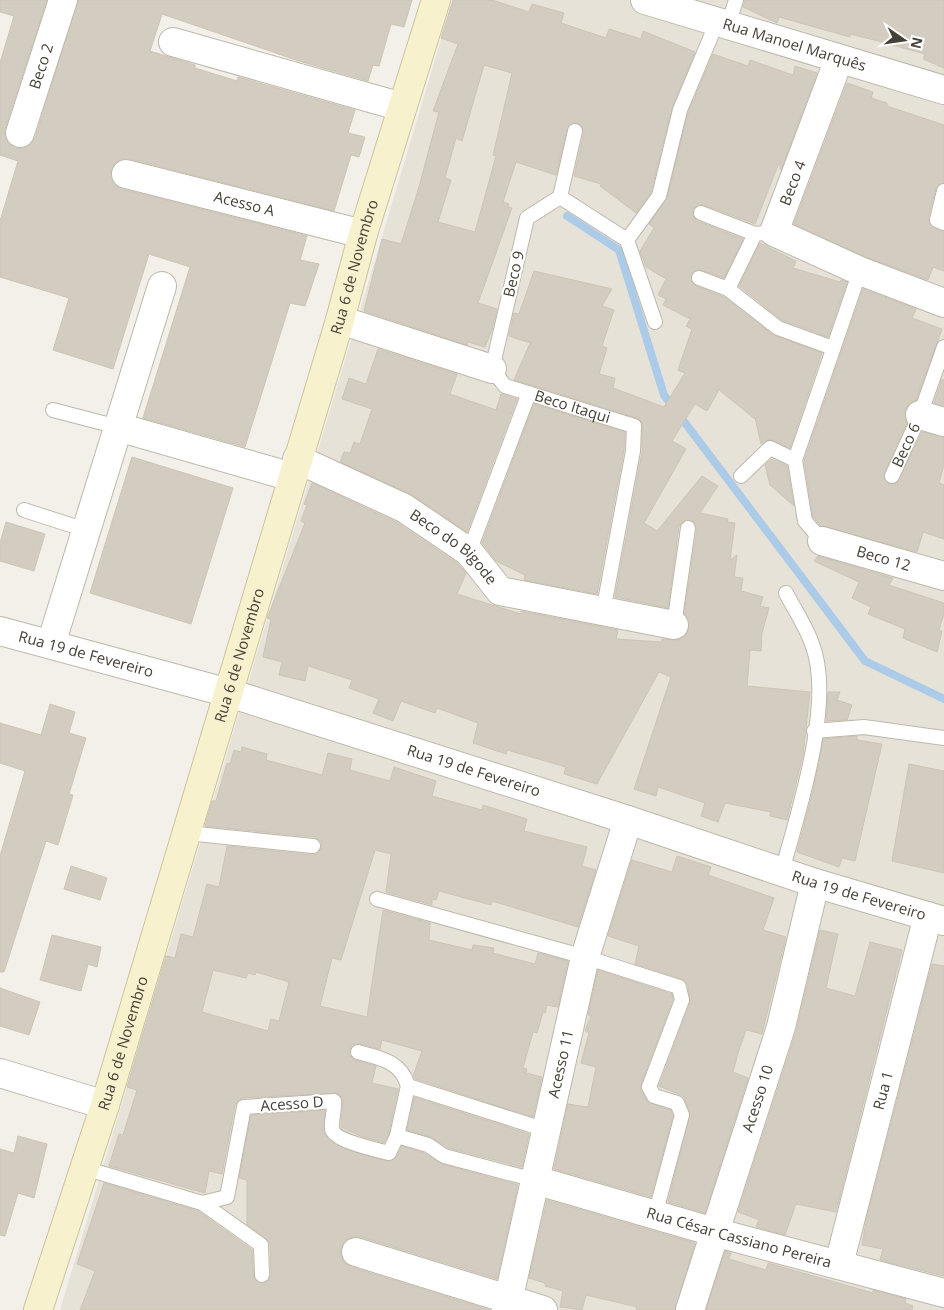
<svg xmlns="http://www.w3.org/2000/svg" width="944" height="1310" viewBox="0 0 944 1310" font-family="'Open Sans',sans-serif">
	<rect width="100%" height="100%" fill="#f2f0e9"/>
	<polygon fill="#e6e2d8" points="453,0 944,0 944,1310 60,1310"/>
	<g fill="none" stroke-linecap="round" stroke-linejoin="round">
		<polyline stroke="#accbe8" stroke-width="8" points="567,216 619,250 664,395 865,661 944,699"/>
	</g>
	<g fill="#d3ccc0" stroke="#cdc5b4" fill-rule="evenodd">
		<polygon points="0,0 47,0 5,129 5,137 8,143 15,148 23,148 30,145 35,138 78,0 412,0 404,27 391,24 379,66 373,65 368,81 299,61 162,14 150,51 195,65 195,68 237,81 238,77 355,110 348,133 365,137 359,157 351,155 334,211 130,159 121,159 115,163 111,170 111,179 116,185 122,189 307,236 300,260 319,264 305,306 290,303 245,447 143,418 190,267 149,254 113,369 53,350 69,298 0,277 0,221 18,161 0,155 0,63 14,16 0,12"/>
		<path d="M453 0H492L529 12 532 4 564 13 561 23 606 38 609 29 641 39 643 31 695 52 672 108 651 192 636 213 600 186 601 184 574 176 584 132 581 125 577 123H572L567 129 556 175 516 162 503 202 509 204 508 207 512 208 478 303 497 309 492 330 485 347 468 342 467 345 364 311 382 239 401 244 419 187 439 112 433 111 458 44 441 38ZM484 65 512 73 493 155 496 156 475 232 438 222 451 180 445 178 456 138 462 141Z"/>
		<polygon points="745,0 944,0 944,68 923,59 925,54 878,41 850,34 850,37 779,17 777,23 743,7"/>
		<polygon points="713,54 748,66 750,60 793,75 795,66 817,73 781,170 779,163 755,224 704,205 699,204 693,209 692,215 697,221 743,239 724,278 698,269 693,272 690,280 696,286 724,297 773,335 822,353 790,448 769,439 761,444 755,417 755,419 719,390 707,411 695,404 672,441 686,449 644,523 657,531 702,476 718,486 700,513 728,519 727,522 735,523 730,560 737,555 734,577 743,578 741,591 763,597 760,606 769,608 762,633 761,651 750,650 747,686 810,692 803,755 787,820 770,816 771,812 725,803 718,822 701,816 705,803 658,787 656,796 634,789 671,677 659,672 597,784 564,774 566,767 507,750 506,754 473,743 478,723 437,708 435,713 401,701 393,721 373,713 379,699 349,688 352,680 308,666 305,681 279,675 282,662 263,657 271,619 267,618 305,523 301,521 307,505 304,504 312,483 396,522 458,564 466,573 457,594 521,614 521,611 618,630 616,639 662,642 662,639 679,640 686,635 689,628 689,620 684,614 697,529 693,521 685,520 679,526 668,608 615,597 642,452 642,422 637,418 514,380 530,343 509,336 514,313 519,314 534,271 612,289 602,306 614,310 602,346 607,348 599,374 615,378 613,388 664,407 685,373 678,370 692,329 686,326 690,319 663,305 666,299 658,295 666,279 646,267 640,251 654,228 649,224 667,198 688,113"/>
		<polygon points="847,83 873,92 871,98 887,103 887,106 944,125 944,182 936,188 928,218 931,226 944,232 944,271 933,267 928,280 866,257 794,224"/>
		<polygon points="760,243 796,261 793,268 840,282 841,280 847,282 828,337 782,320 739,286"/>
		<polygon points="863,289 916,309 912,318 942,329 916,400 910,403 905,410 907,423 883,476 889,484 897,483 922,432 944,437 944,465 939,483 944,485 944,539 923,532 917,552 821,526 813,517 804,461"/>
		<polygon points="378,349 457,374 450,394 496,410 501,394 517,399 467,532 411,494 340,462 344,452 350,453 354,442 360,444 372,409 342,399 349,378 366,384"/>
		<polygon points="942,379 944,380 944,406 934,403"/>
		<polygon points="534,404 625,432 624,450 597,594 524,580 525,575 496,561 482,543"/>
		<polygon points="132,457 233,488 191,624 90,593"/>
		<polygon points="772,459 787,466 794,506 770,485 765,465"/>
		<polygon points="6,522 45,534 34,571 0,561 0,543"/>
		<polygon points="818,556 893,578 889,585 944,603 944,614 939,630 942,631 937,652 903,638 905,629 868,614 871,607 852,598 859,582 814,561"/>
		<polygon points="828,692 840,692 837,700 852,705 847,720 826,721"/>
		<polygon points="50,704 75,712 69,733 86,738 69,794 73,795 58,845 46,841 4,972 0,972 0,856 25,771 0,763 0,723 41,735"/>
		<polygon points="857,736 857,740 882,744 855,861 842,858 839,867 797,852 813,791 823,739"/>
		<path d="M242 747 267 754 266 760 322 775 328 753 352 759 350 770 390 781 394 767 436 781 432 796 482 810 483 805 527 819 524 831 587 847 582 866 596 870 578 927 492 901 491 905 439 891 436 900 432 899V905L386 892 391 854 375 850 341 960 332 958 320 1006 367 1017 383 910 430 923 429 940 472 950 473 945 494 948 493 953 535 964 538 953 568 961 558 1007 547 1005 545 1013 543 1012 537 1033 533 1032 523 1068 527 1069 526 1073 542 1077 533 1117 415 1079 413 1076 422 1051 382 1040 380 1049 356 1043 351 1046 349 1054 355 1060 376 1066 372 1083 398 1089 389 1133 384 1143 360 1136 341 1127 343 1101 337 1093 243 1098 235 1105 222 1174 209 1171 205 1193 109 1166 119 1134 123 1135 137 1090 127 1087 166 956 175 958 181 934 193 937 207 884 219 887 227 846 312 855 317 854 322 847 321 842 314 837 205 826 212 801H216L227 763 230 764 234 750 241 752ZM213 970 246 978 248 973 255 975 256 972 289 982 279 1021 271 1019 268 1031 202 1012Z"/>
		<polygon points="909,764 944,771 944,873 892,861"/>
		<polygon points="677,856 711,867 708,875 774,898 763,930 786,937 762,1034 746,1030 738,1053 733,1072 748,1078 705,1213 668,1202 690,1112 683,1096 659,1086 690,1003 688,985 682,979 635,964 639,946 608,936 632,860 672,872"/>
		<polygon points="71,866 107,878 100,900 64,889"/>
		<polygon points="820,930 838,934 826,988 855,996 870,942 902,950 836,1212 796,1204 785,1235 756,1227 759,1220 738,1212 796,1032"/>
		<polygon points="52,935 101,947 97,967 88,964 81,991 40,980"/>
		<polygon points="932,964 944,966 944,1276 880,1260 883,1249 862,1245 866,1221"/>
		<polygon points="598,970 672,994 673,999 640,1087 647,1101 671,1110 673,1116 651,1197 554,1169 568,1104 588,1107 596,1067 581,1063 589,1033 585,1031 591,1015 588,1015"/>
		<polygon points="0,988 40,1002 29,1035 0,1026"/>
		<polygon points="414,1097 529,1134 522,1167 448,1148 431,1137 407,1130"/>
		<polygon points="325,1110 324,1133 329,1140 345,1149 390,1162 397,1157 402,1146 424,1153 442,1164 518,1185 497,1279 361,1237 353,1237 346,1240 341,1248 341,1256 344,1262 351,1267 490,1310 80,1310 95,1271 77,1264 104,1183 198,1211 252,1250 254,1279 262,1284 267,1282 271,1275 270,1244 266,1238 247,1225 247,1180 239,1178 251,1115"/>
		<polygon points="18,1136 47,1144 34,1198 18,1193 5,1236 0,1235 0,1149 14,1153"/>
		<polygon points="547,1200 695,1243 675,1310 636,1310 637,1307 586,1295 582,1310 560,1307 563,1291 545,1286 545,1283 529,1278"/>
		<polygon points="725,1251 731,1253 729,1259 766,1270 768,1263 873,1293 873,1290 906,1299 905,1303 913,1306 912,1310 706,1310"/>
	</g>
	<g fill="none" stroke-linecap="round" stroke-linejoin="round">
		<g stroke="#bdb8ac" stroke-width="16">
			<g id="lane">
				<polyline points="728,25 736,0"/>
				<polyline points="944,191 937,220 944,223"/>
				<path id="s1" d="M560 197 527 218 492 369 505 386 634 426 633 451 603 612"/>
				<polyline points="560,197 627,240"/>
				<polyline points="560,197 575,131"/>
				<polyline points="701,213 755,234"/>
				<polyline points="627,240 659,196 680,110 717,22"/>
				<polyline points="627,240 655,322"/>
				<polyline points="699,278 728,289 778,328 833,348"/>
				<polyline points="728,289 755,234 774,232"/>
				<polyline points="53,410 118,427"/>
				<polyline points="741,476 770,448 795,460"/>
				<path id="s2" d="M892 476 920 415 944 347"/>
				<polyline points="24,510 86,530"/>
				<polyline points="822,541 805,521 795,460 860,271"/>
				<polyline points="469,552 529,393"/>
				<polyline points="674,625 688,528"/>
				<polyline points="814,731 864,727 944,738"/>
				<polyline points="187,833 313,846"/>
				<path d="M782 871C798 813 835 701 812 644 806 626 794 609 786 593"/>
				<polyline points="377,899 585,957 679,987 682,1000 649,1087 654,1096 677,1103 682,1115 655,1215"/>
				<path d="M358 1052C380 1058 401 1061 408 1086"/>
				<polyline points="397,1136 428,1145 444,1156 535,1180"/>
				<path d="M84 1168 202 1203 227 1197 244 1107 334 1101C335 1110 331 1120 332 1129 334 1141 378 1150 389 1153L397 1136 408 1086 546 1130"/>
				<polyline points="202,1203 261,1245 262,1275"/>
			</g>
		</g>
		<g stroke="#bdb8ac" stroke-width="30">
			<g id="street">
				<path id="s3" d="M645 0 944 90"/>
				<polyline points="173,42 402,107"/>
				<polyline points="839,59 774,232 860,271 944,303"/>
				<path id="s4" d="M20 133 63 0"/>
				<path id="s5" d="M126 174 363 234"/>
				<polyline points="340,320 492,369"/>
				<polyline points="920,415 944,422"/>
				<polyline points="118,427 292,477"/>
				<path id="s6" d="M297 459 404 508 469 552 500 591 674 625"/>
				<path id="s7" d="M822 541 944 576"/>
				<path id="s8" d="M0 631 229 693 628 820 815 883 944 921"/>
				<polyline points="51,644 162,286"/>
				<polyline points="0,1073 105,1105"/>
				<path id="s9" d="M535 1180 714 1232 944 1293"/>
				<polyline points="356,1252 543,1310"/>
				<path id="s10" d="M839 1264 928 916"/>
				<path id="s11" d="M506 1310 585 957 628 820"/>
				<path id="s12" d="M690 1310 781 1027 815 883"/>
			</g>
		</g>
		<g stroke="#ccc49e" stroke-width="30">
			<g id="secondary">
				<path id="s13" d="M38 1310 105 1105 340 320 363 234 436 0"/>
			</g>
		</g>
		<use href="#lane" stroke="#fff" stroke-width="14"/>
		<use href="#street" stroke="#fff" stroke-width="28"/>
		<use href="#secondary" stroke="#f8f1cd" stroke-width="28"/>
	</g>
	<g text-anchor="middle" stroke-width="4.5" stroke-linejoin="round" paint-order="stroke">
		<g font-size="15" fill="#454138" stroke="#fff">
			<text dy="5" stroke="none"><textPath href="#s3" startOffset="156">Rua Manoel Marquês</textPath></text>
			<text dy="5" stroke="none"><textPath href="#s4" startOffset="70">Beco 2</textPath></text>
			<text transform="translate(793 183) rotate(-69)" y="5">Beco 4</text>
			<text dy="5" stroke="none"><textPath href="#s5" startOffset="122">Acesso A</textPath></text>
			<text dy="5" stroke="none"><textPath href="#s13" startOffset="1090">Rua 6 de Novembro</textPath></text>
			<text transform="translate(514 274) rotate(-77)" y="5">Beco 9</text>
			<text dy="5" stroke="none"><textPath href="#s1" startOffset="286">Beco Itaqui</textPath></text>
			<text dy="5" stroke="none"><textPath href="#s2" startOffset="34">Beco 6</textPath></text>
			<text dy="5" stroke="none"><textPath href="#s6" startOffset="181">Beco do Bigode</textPath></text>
			<text dy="5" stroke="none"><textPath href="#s7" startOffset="64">Beco 12</textPath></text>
			<text dy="5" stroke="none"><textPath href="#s8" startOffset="89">Rua 19 de Fevereiro</textPath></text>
			<text dy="5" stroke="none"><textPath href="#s13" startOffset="685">Rua 6 de Novembro</textPath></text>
			<text dy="5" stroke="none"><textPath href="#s8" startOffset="494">Rua 19 de Fevereiro</textPath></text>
			<text dy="5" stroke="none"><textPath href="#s8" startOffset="899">Rua 19 de Fevereiro</textPath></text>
			<text dy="5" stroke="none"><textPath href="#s13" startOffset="280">Rua 6 de Novembro</textPath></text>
			<text dy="5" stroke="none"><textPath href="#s11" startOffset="252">Acesso 11</textPath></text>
			<text dy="5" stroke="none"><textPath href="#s10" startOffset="179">Rua 1</textPath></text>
			<text dy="5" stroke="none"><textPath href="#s12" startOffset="222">Acesso 10</textPath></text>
			<text transform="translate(292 1104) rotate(-4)" y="5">Acesso D</text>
			<text dy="5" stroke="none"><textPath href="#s9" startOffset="212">Rua César Cassiano Pereira</textPath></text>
		</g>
	</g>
	<g transform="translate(904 40) rotate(103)" stroke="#ffffff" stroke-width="4" paint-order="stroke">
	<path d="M0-4L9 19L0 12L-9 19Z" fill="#454138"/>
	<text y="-8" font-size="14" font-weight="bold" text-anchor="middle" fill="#454138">N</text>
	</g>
</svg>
